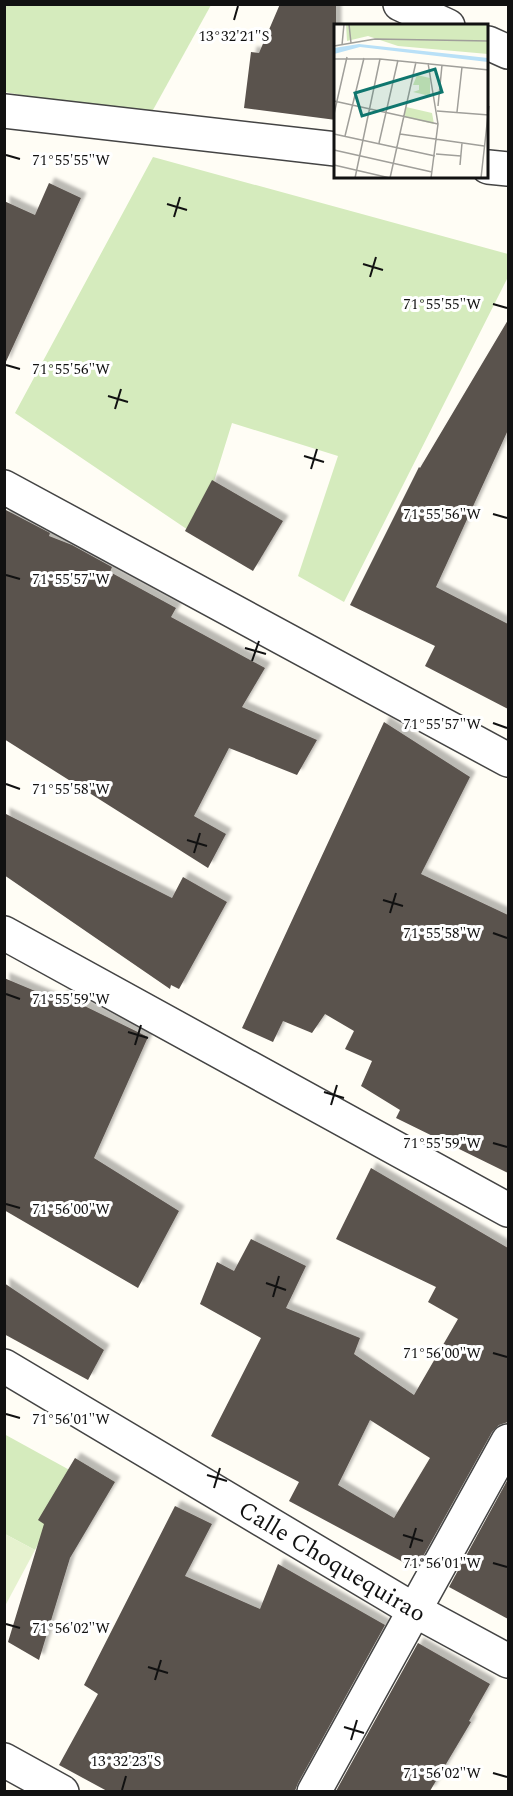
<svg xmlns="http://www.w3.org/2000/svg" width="513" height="1796" viewBox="0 0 513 1796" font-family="Spectral,serif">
	<defs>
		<filter id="shadow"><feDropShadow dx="5.5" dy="-5.5" stdDeviation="1.5" flood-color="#0004"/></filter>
	</defs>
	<rect width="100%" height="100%" fill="#fffdf5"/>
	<g fill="#d5ebbd">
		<polygon points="4,5 211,5 148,119 5,92"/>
		<polygon points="153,157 508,254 508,277 344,602 298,576 338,456 232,423 197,536 15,413"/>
		<polygon points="4,1434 75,1473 35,1550 5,1534"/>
	</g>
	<polygon fill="#e6f2cf" points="5,1534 35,1550 5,1606"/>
	<g fill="#5a524d" fill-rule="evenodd" filter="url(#shadow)">
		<polygon points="280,4 336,4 336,120 244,108 251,52 259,53"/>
		<polygon points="49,183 81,198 4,366 4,201 35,215"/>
		<polygon points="508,320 508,430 436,587 508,624 508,709 425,666 435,646 350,605 419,467 420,468"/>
		<polygon points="212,480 283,521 253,571 185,531"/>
		<polygon points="4,509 50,533 49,536 72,545 112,567 110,572 176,608 171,617 265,668 242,707 317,740 297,775 229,748 194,816 226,834 208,868 4,739"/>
		<polygon points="384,722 470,777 421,874 508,915 508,1173 396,1118 400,1110 361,1086 372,1061 345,1049 354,1031 325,1014 312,1033 283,1021 273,1042 242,1028"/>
		<polygon points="4,813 172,898 183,877 227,902 179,989 171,985 170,989 4,875"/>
		<polygon points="4,978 59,1001 62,995 148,1037 94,1158 179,1211 138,1288 4,1210"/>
		<path d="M371 1168 508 1248V1422L499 1425 492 1432 416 1569 289 1501 299 1482 211 1436 261 1338 200 1304 217 1262 234 1271 251 1239 306 1266 286 1308 360 1338 354 1354 414 1395 458 1319 428 1302 436 1287 336 1239ZM370 1420 430 1458 394 1518 338 1485Z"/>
		<polygon points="4,1283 104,1350 88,1380 4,1334"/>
		<polygon points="75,1458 115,1482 70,1558 39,1660 8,1642 44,1524 38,1520"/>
		<polygon points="508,1479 508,1619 449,1587"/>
		<polygon points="175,1506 212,1524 185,1576 260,1609 278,1564 385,1625 298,1783 295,1791 107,1791 59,1765 98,1694 84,1685"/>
		<polygon points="418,1643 490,1684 469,1721 471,1722 430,1791 336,1791"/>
	</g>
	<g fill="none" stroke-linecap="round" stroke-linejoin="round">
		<g stroke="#444" stroke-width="36">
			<g id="minor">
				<polyline points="400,4 448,26"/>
				<polyline points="488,43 508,52"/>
				<polyline points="4,111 336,149"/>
				<polyline points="488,167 508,169"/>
				<polyline points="4,487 508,760"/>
				<polyline points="4,933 508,1210"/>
				<path id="s1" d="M4 1366 414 1610 508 1661"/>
				<polyline points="4,1760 62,1792"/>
				<polyline points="314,1792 508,1441"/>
			</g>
		</g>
		<use href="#minor" stroke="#fff" stroke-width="33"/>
	</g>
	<path fill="none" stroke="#111" stroke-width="2" d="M234 20 238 6M6 155 20 159M167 204 187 210M174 217 180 197M363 264 383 270M370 277 376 257M493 304 507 308M6 365 20 369M108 396 128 402M115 409 121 389M304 456 324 462M311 469 317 449M493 514 507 518M6 575 20 579M245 648 266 654M252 661 259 641M493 723 507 728M6 784 20 789M187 840 207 846M194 853 200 833M383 900 403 906M390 913 396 893M493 933 507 938M6 994 20 999M128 1032 148 1038M135 1045 141 1025M324 1092 344 1098M331 1105 337 1085M493 1143 507 1147M6 1204 20 1208M266 1283 286 1290M273 1297 279 1276M493 1353 507 1357M6 1414 20 1418M207 1475 227 1481M214 1488 220 1468M403 1535 423 1541M410 1548 416 1528M493 1563 507 1567M6 1624 20 1628M148 1667 168 1673M155 1680 161 1660M344 1727 364 1733M351 1740 357 1720M493 1773 507 1777M122 1790 126 1776"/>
	<g text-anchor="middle" stroke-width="6" stroke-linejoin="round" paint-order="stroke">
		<g font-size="24" fill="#111" stroke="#fff">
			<text dy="8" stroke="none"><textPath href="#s1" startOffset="382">Calle Choquequirao</textPath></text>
		</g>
	</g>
	<g transform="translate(334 24)">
		<rect width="154" height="154" fill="#fffdf5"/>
		<path d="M12 0H154V30L64 22 34 12 13 17ZM83 51 96 54V72L79 68 85 66V61H79ZM72 83 98 89 100 100 70 93Z" fill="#d5ebbd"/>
		<path d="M25 20 154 34V38L26 23 0 30V24Z" fill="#b9e0f7"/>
		<path fill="none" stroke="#a09f9a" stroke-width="1.5" d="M15 0 17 19M8 21 10 0M0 22 41 15 155 17M0 35H46L155 46M94 39 104 100 97 154M0 77 104 100M104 82 108 41M103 87 155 91M123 88 128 43M0 90 13 33M0 110 101 132M66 110 150 122M11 112 30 34M45 119 64 36M0 126 98 148M102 130 127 132M0 141 56 154M126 141 128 119M21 154 46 35M56 154 82 38M147 154 155 82"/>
		<path fill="#0f766e" fill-opacity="0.15" stroke="#0f766e" stroke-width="3" d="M101 45 108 68 28 92 21 69Z"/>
		<rect width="154" height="154" fill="none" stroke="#111" stroke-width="3"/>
	</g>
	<g font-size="15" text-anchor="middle" fill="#111" stroke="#fff" stroke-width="6" stroke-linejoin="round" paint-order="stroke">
		<text x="234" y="41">13°32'21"S</text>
		<text x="71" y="165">71°55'55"W</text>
		<text x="442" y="309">71°55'55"W</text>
		<text x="71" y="374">71°55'56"W</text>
		<text x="442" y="519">71°55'56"W</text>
		<text x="71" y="584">71°55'57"W</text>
		<text x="442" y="729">71°55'57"W</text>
		<text x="71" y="794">71°55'58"W</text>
		<text x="442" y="938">71°55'58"W</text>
		<text x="71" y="1004">71°55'59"W</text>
		<text x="442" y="1148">71°55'59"W</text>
		<text x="71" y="1214">71°56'00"W</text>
		<text x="442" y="1358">71°56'00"W</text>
		<text x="71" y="1424">71°56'01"W</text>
		<text x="442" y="1568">71°56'01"W</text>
		<text x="71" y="1633">71°56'02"W</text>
		<text x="126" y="1766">13°32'23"S</text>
		<text x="442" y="1778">71°56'02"W</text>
	</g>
	<rect width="513" height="1796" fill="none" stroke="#111111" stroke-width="12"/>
</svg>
